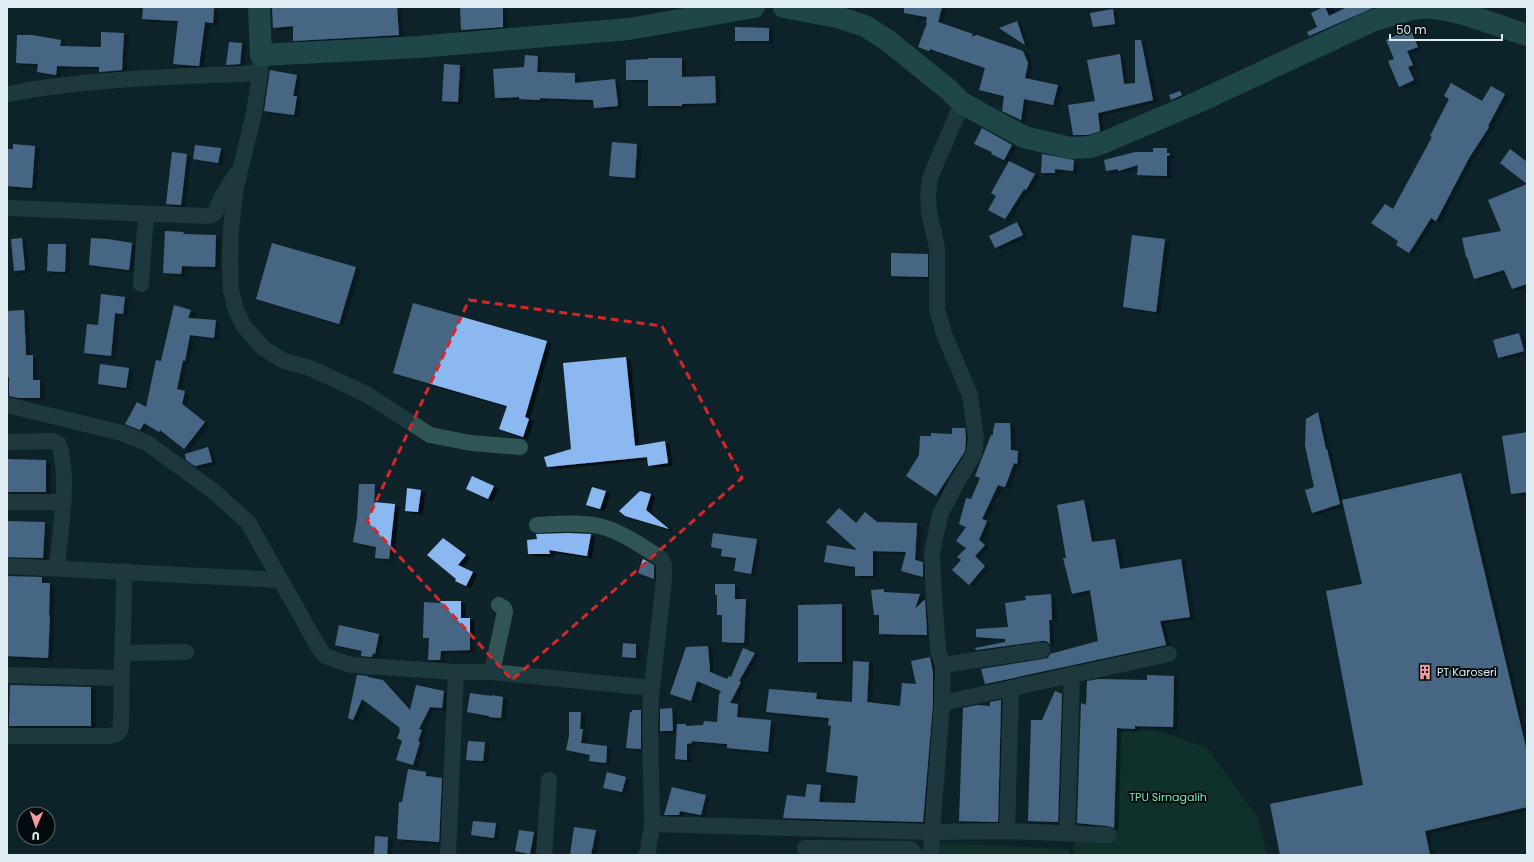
<svg xmlns="http://www.w3.org/2000/svg" width="1534" height="862" viewBox="0 0 1534 862" font-family="Poppins,sans-serif">
	<defs>
		<filter id="shadow"><feDropShadow dx="4.5" dy="2.5" stdDeviation="0" flood-color="#0009"/></filter>
	</defs>
	<rect width="100%" height="100%" fill="#0e232a"/>
	<g fill="#10422e">
		<polygon points="1157,730 1207,748 1256,815 1268,855 1074,855 1075,835 1107,837 1113,732"/>
		<polygon points="939,843 1070,849 1069,855 938,855"/>
	</g>
	<g fill="none" stroke-linecap="round" stroke-linejoin="round">
		<polyline stroke="#0d0031" stroke-width="4.5" points="1329,7 1343,29"/>
	</g>
	<g fill="#8cb8f1" filter="url(#shadow)">
		<polygon points="143,7 214,7 213,23 205,22 199,66 173,64 178,21 142,19"/>
		<polygon points="272,7 397,7 399,35 293,41 293,26 273,28"/>
		<polygon points="460,7 503,7 503,27 461,30"/>
		<polygon points="904,7 942,7 938,22 973,34 971,37 977,35 1023,51 1028,63 1025,78 1058,85 1053,105 1024,99 1021,120 1002,111 1004,96 979,90 985,68 930,49 929,51 918,47 927,23 926,23 927,17 904,13"/>
		<polygon points="1323,7 1325,7 1329,16 1347,7 1375,7 1309,36 1307,32 1317,27 1311,13"/>
		<polygon points="1113,9 1115,24 1093,27 1090,13"/>
		<polygon points="1017,21 1025,45 999,28"/>
		<polygon points="735,27 769,28 769,41 735,41"/>
		<polygon points="1410,29 1418,47 1407,51 1413,65 1408,67 1414,80 1399,87 1388,61 1394,59 1386,40"/>
		<polygon points="101,32 124,33 122,70 99,72 99,67 57,66 56,75 37,72 38,64 16,63 17,35 32,35 61,40 60,46 101,47"/>
		<polygon points="1135,40 1141,40 1153,100 1098,113 1100,131 1088,135 1073,135 1068,105 1095,101 1087,60 1120,54 1124,84 1135,83"/>
		<polygon points="229,42 242,43 240,64 226,65"/>
		<polygon points="525,55 538,56 537,72 575,73 575,83 615,79 618,106 594,108 593,100 540,98 540,100 519,99 519,97 495,98 493,69 524,67"/>
		<polygon points="648,58 682,58 682,77 715,76 716,103 682,104 682,106 648,106 648,80 626,80 626,60 648,59"/>
		<polygon points="444,64 460,65 458,102 442,101"/>
		<polygon points="270,70 297,75 293,96 297,96 294,115 264,111"/>
		<polygon points="1451,83 1482,101 1491,86 1505,94 1488,126 1489,127 1469,158 1436,221 1431,218 1409,253 1396,245 1398,241 1371,223 1385,204 1393,209 1432,137 1430,136 1449,99 1444,96"/>
		<polygon points="1180,91 1182,95 1171,100 1169,95"/>
		<polygon points="982,128 1012,145 1004,160 991,154 992,152 974,144"/>
		<polygon points="612,142 637,144 635,178 609,176"/>
		<polygon points="13,144 35,146 32,188 7,186 7,149 13,149"/>
		<polygon points="195,145 221,148 218,163 193,159"/>
		<polygon points="1153,148 1167,148 1167,153 1170,153 1170,155 1167,156 1167,176 1137,175 1138,165 1118,171 1118,169 1106,171 1104,160 1135,152 1153,152"/>
		<polygon points="1510,149 1527,162 1527,184 1500,163"/>
		<polygon points="172,152 187,154 181,205 166,204"/>
		<polygon points="1042,154 1074,160 1073,171 1055,169 1055,173 1041,173"/>
		<polygon points="1009,161 1035,174 1026,190 1024,189 1005,219 988,210 996,196 991,193"/>
		<polygon points="1527,184 1527,284 1512,289 1504,270 1474,279 1467,257 1466,257 1462,238 1501,231 1488,200"/>
		<polygon points="1017,222 1023,235 995,248 989,236"/>
		<polygon points="165,231 184,232 183,234 216,235 215,267 182,266 181,274 163,273"/>
		<polygon points="1132,235 1165,239 1156,312 1123,307"/>
		<polygon points="22,238 25,270 14,271 11,239"/>
		<polygon points="91,238 108,239 132,243 129,270 89,265"/>
		<polygon points="272,243 356,267 339,324 256,299"/>
		<polygon points="48,244 66,244 65,272 47,271"/>
		<polygon points="891,253 928,254 928,277 891,276"/>
		<polygon points="101,294 125,297 123,314 115,313 111,356 84,353 87,324 98,325"/>
		<polygon points="413,303 547,341 525,417 529,419 523,437 499,429 507,406 393,373"/>
		<polygon points="174,305 191,310 188,318 216,320 214,338 190,335 185,361 183,360 177,389 185,391 182,404 205,422 184,449 160,430 159,432 144,423 140,430 125,424 137,402 146,407 156,360 161,361"/>
		<polygon points="24,310 26,355 33,355 33,380 40,380 40,398 19,398 9,396 9,377 7,377 7,311"/>
		<polygon points="1519,333 1524,351 1498,358 1493,340"/>
		<polygon points="626,357 635,446 665,441 668,463 648,466 647,457 547,467 544,457 571,449 563,363"/>
		<polygon points="100,364 129,368 126,388 98,384"/>
		<polygon points="1318,412 1326,450 1327,449 1340,504 1312,513 1305,490 1314,487 1305,446 1306,419"/>
		<polygon points="995,423 1010,423 1011,450 1018,451 1017,464 1014,463 1005,487 998,485 982,519 987,521 979,540 985,545 975,556 985,566 969,585 952,570 961,560 957,557 966,548 956,541 966,527 959,524 966,498 971,499 980,478 975,476 991,435 993,435 993,431"/>
		<polygon points="952,428 965,428 966,438 965,451 936,496 906,476 919,455 920,436 931,436 931,433 952,434"/>
		<polygon points="1527,432 1527,492 1511,494 1502,436"/>
		<polygon points="208,447 212,462 195,466 186,460 185,454"/>
		<polygon points="7,459 46,460 46,492 7,492"/>
		<polygon points="1461,473 1527,752 1527,807 1425,831 1430,855 1280,855 1270,804 1363,785 1326,591 1362,584 1342,500"/>
		<polygon points="472,476 494,486 488,499 466,489"/>
		<polygon points="359,484 375,484 374,502 395,504 389,559 375,558 376,547 353,542 357,518"/>
		<polygon points="592,487 606,491 600,509 586,505"/>
		<polygon points="407,488 421,490 418,512 405,511"/>
		<polygon points="640,491 651,494 646,510 669,529 625,516 619,511"/>
		<polygon points="1084,500 1092,542 1115,539 1120,569 1181,559 1190,617 1160,621 1166,645 985,684 981,669 1043,659 1048,658 1050,654 1098,641 1090,590 1072,594 1063,558 1066,558 1057,505"/>
		<polygon points="839,508 856,523 865,512 877,522 917,523 915,560 923,562 923,577 901,571 906,552 873,551 873,576 855,576 855,567 824,562 827,545 857,550 826,522"/>
		<polygon points="7,521 45,522 43,558 7,557"/>
		<polygon points="568,533 591,534 587,556 549,550 550,554 528,554 527,540 537,539 536,534"/>
		<polygon points="713,533 757,539 751,574 734,571 736,558 721,556 722,549 711,547"/>
		<polygon points="443,538 466,555 458,565 473,572 466,586 455,581 456,579 427,555"/>
		<polygon points="643,559 654,565 654,579 638,573"/>
		<polygon points="7,576 42,577 42,583 50,583 49,615 50,615 48,658 7,656"/>
		<polygon points="715,584 735,584 735,599 746,599 744,643 722,642 722,615 717,615 717,595 715,595"/>
		<polygon points="884,589 884,592 920,594 915,609 925,599 927,635 879,634 879,615 874,615 871,590"/>
		<polygon points="1051,594 1052,620 1049,620 1050,644 1046,641 1041,641 976,650 975,648 1005,642 1005,639 976,637 976,629 1008,627 1005,603 1026,600 1025,596"/>
		<polygon points="440,601 461,601 461,618 470,618 470,650 441,651 440,660 428,660 429,638 423,638 424,602 440,603"/>
		<polygon points="842,604 842,662 798,662 798,605"/>
		<polygon points="339,625 379,634 375,654 373,653 372,657 361,656 362,651 335,645"/>
		<polygon points="623,643 636,644 636,658 622,657"/>
		<polygon points="708,646 710,672 727,679 729,676 731,677 743,648 755,653 739,681 741,682 730,703 738,704 737,717 771,720 768,752 727,748 727,744 692,741 692,743 687,744 687,760 675,759 677,724 686,724 686,726 703,725 704,721 717,722 719,695 721,691 697,681 691,701 670,694 686,647"/>
		<polygon points="930,657 933,673 933,703 923,822 783,818 787,795 805,797 807,784 821,785 819,802 855,803 858,776 826,772 831,726 828,725 829,718 766,712 769,689 817,693 816,699 852,702 853,661 869,662 867,702 900,706 902,683 916,684 911,661"/>
		<polygon points="357,675 368,676 368,677 383,680 410,710 416,685 444,691 442,708 430,707 419,729 422,730 418,741 420,742 413,765 396,760 402,741 397,738 400,731 399,730 400,728 362,699 353,720 348,718"/>
		<polygon points="1147,675 1174,676 1173,727 1135,726 1135,729 1117,728 1114,828 1108,826 1077,823 1081,703 1086,705 1087,681 1098,679 1147,680"/>
		<polygon points="10,685 91,687 91,726 9,726"/>
		<polygon points="1055,691 1062,694 1058,822 1028,821 1031,720 1042,720"/>
		<polygon points="470,693 492,696 492,695 503,697 501,718 489,717 489,716 467,712"/>
		<polygon points="1001,700 998,822 959,821 963,708 977,705 990,706 990,702"/>
		<polygon points="672,708 673,731 660,731 660,709"/>
		<polygon points="632,710 641,710 641,749 626,748 630,712 632,712"/>
		<polygon points="569,712 581,712 580,729 583,729 581,743 607,746 606,763 589,761 590,755 566,750 569,736"/>
		<polygon points="468,741 485,742 483,761 466,760"/>
		<polygon points="408,769 426,772 426,776 442,778 439,842 397,839 399,802 402,802"/>
		<polygon points="607,772 626,777 622,792 603,788"/>
		<polygon points="672,787 706,795 701,815 680,811 679,815 664,815"/>
		<polygon points="473,821 496,823 494,838 471,835"/>
		<polygon points="574,827 596,830 591,855 570,855"/>
		<polygon points="519,830 534,832 530,854 515,851"/>
		<polygon points="375,836 388,837 387,855 374,855"/>
	</g>
	<g fill="none" stroke-linecap="round" stroke-linejoin="round">
		<g stroke="#305554" stroke-width="16">
			<polyline points="261,55 260,73 254,113 236,187 231,229 230,259 231,291 236,310 243,325 263,348 284,361 310,368 366,394 430,435 471,443 520,447"/>
			<path d="M7 94C90 78 175 77 260 73"/>
			<polyline points="7,208 207,216 212,215 216,211 221,198 236,174"/>
			<polyline points="141,284 146,215"/>
			<polyline points="7,405 122,433 147,443 212,490 248,522 320,650 325,656 351,665 456,672 492,672 651,688"/>
			<path d="M7 442 53 441 59 444C70 480 60 530 57 568"/>
			<polyline points="7,502 63,502"/>
			<path d="M537 525C557 524 579 522 599 526 621 531 643 547 662 559L664 566V580L651 695 650 727 652 824 648 851 646 855"/>
			<polyline points="7,566 280,580"/>
			<polyline points="123,653 186,652"/>
			<polyline points="943,665 1042,650"/>
			<polyline points="492,672 505,612 504,608 499,605"/>
			<polyline points="7,675 121,678"/>
			<polyline points="942,703 1169,654"/>
			<path d="M7 736H105C114 736 119 735 121 726 121 674 124 623 124 571"/>
			<polyline points="652,824 932,832 1007,831 1108,835"/>
			<polyline points="1007,831 1011,689"/>
			<polyline points="1067,833 1072,674"/>
			<polyline points="805,848 911,849 916,855"/>
			<polyline points="448,855 456,672"/>
			<polyline points="544,855 549,780"/>
			<polyline points="931,855 932,832 942,703 943,665 938,651 933,580 932,553 940,515 957,482 974,454 976,438 970,395 944,334 937,309 937,247 929,212 928,194 930,178 962,103"/>
		</g>
		<g stroke="#347372" stroke-width="22">
			<polyline points="259,7 261,55 418,47 629,29 754,7"/>
			<path d="M784 7 837 17 865 26 887 40 949 90 962 103 1024 137 1070 148 1090 147 1105 142 1198 102 1372 21C1388 16 1403 10 1420 8 1449 5 1497 26 1527 35"/>
		</g>
	</g>
	<path d="M0 0H1534V862H0ZM469 300 662 326 742 478 512 680 367 521Z" fill="#0e232a" fill-opacity=".55" fill-rule="evenodd"/>
	<path fill="none" stroke="#d62828" stroke-width="3" stroke-dasharray="8 5" stroke-linejoin="round" d="M469 300 662 326 742 478 512 680 367 521Z"/>
	<defs>
		<g id="building-bare" transform="scale(1.2)"><path d="M-4-6H4V6H1V3H-1V6H-4ZM-2.5-4.3h1.7v1.8h-1.7ZM.8-4.3h1.7v1.8H.8ZM-2.5-1h1.7V.8h-1.7ZM.8-1h1.7V.8H.8Z" fill="#f59b9c" stroke="#040b0e" stroke-width="2.5" paint-order="stroke"/></g>
	</defs>
	<g fill-rule="evenodd">
		<use href="#building-bare" x="1425" y="672"/>
	</g>
	<g text-anchor="middle" stroke-width="4" stroke-linejoin="round" paint-order="stroke">
		<g font-size="11" fill="#dfecf1" stroke="#040b0e" text-anchor="start">
			<text x="1437" y="676">PT Karoseri</text>
		</g>
		<g font-size="11" fill="#79e8b7" stroke="#040b0e">
			<text x="1168" y="801">TPU Sirnagalih</text>
		</g>
	</g>
	<rect width="1534" height="862" fill="none" stroke="#dfecf1" stroke-width="16"/>
	<g transform="translate(36 826) rotate(182)"><circle r="19" fill="#040b0e" stroke="#5c6569"/>
	<path d="M0-3L7 15L0 10L-7 15Z" fill="#f59b9c"/>
	<text y="-6" font-size="11" font-weight="bold" text-anchor="middle" fill="#dfecf1">U</text>
	</g>
	<path d="M1390 34v6h112v-6" fill="none" stroke="#dfecf1" stroke-width="2"/>
	<text x="1396" y="34" font-size="12" fill="#dfecf1" stroke="#040b0e" stroke-width="3" paint-order="stroke">50 m</text>
</svg>
